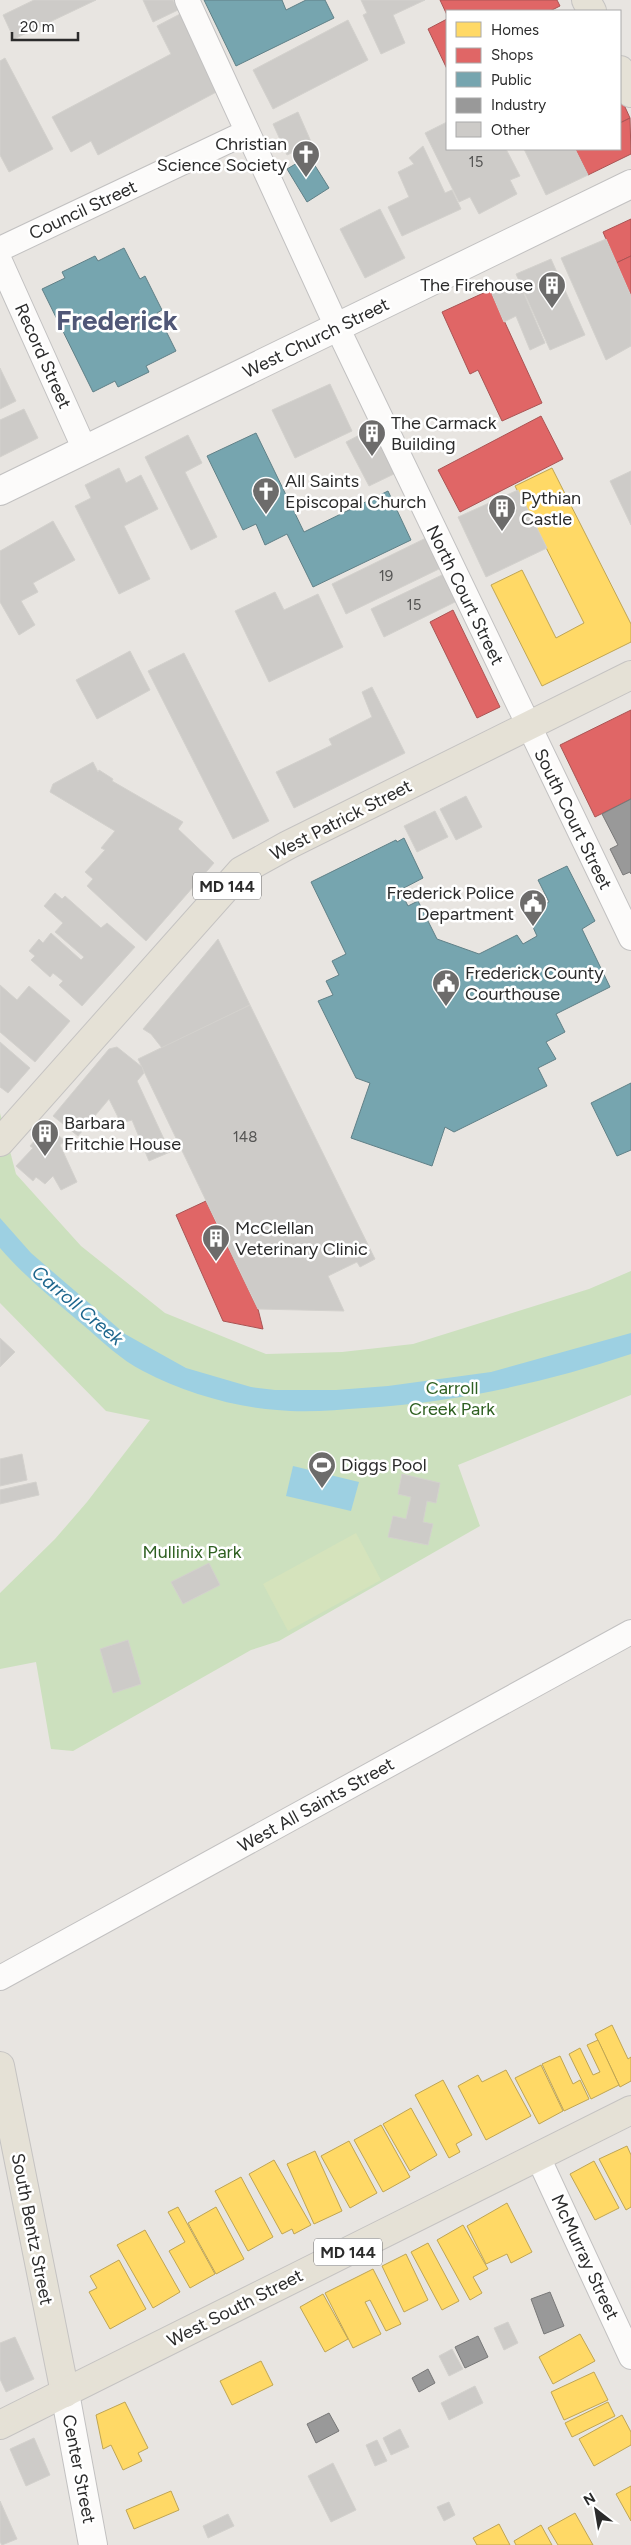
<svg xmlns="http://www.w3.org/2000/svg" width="631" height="2545" viewBox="0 0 631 2545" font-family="Figtree,sans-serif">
	<rect width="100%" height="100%" fill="#e8e5e1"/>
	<polygon fill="#cce0be" points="0,1113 16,1174 81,1246 165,1313 266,1354 342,1352 413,1344 589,1289 631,1271 631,1395 458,1465 480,1526 279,1641 251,1650 73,1751 51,1749 36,1662 0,1669 0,1593 55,1539 87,1502 150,1420 106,1411 0,1303"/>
	<polygon fill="#d5e3bc" points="356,1533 381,1580 288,1631 263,1584"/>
	<g fill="#9dd0e2">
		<path d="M0 1218 31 1253 125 1334 186 1368 251 1387 275 1390H336L388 1386 491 1372 631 1333V1354C544 1383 456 1402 364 1408 335 1410 307 1413 277 1410 233 1407 183 1392 143 1371 121 1360 102 1341 83 1325 55 1301 25 1277 0 1248Z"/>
		<polygon points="293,1466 359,1482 351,1511 286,1496"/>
	</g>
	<g fill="#ffd966" stroke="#bfa554">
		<polygon points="552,468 631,624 631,642 542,686 491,585 522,570 556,638 584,623 515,486"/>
		<polygon points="612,2025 628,2059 631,2057 631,2081 620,2087 595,2034"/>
		<polygon points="598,2040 619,2085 591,2099 569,2054 580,2048 593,2075 600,2072 587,2045"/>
		<polygon points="560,2056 573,2084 580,2080 589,2099 564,2111 542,2064"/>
		<polygon points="541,2065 563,2111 539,2124 515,2078"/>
		<polygon points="506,2070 531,2116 486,2140 458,2086 478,2075 482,2082"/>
		<polygon points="443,2080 472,2135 456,2144 460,2152 449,2158 415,2095"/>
		<polygon points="411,2108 437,2155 410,2171 383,2124"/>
		<polygon points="381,2125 410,2177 383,2192 354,2140"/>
		<polygon points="349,2141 377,2193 350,2208 321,2156"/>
		<polygon points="627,2146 631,2155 631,2207 626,2210 599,2159"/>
		<polygon points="315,2151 342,2211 314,2224 287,2164"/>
		<polygon points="274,2160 311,2225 294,2234 292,2229 282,2234 249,2174"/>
		<polygon points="594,2161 619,2208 595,2220 570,2174"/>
		<polygon points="241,2177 273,2237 248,2251 215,2191"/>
		<polygon points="507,2203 532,2252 511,2263 507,2254 486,2264 467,2226"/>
		<polygon points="178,2207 215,2274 190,2288 169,2251 185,2242 168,2212"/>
		<polygon points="216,2207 244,2259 216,2274 188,2223"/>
		<polygon points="463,2225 488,2269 473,2277 482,2293 470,2300 437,2240"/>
		<polygon points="145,2230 180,2292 153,2308 117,2245"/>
		<polygon points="428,2243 459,2301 442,2310 411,2252"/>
		<polygon points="406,2254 428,2300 404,2312 382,2266"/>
		<polygon points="119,2260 146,2309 110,2329 89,2292 97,2288 90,2276"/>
		<polygon points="373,2269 401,2324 386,2331 370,2300 365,2302 381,2334 353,2348 325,2293"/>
		<polygon points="323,2294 348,2339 325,2352 300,2307"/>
		<polygon points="580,2334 595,2361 553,2384 539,2357"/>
		<polygon points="261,2361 273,2385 232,2405 220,2381"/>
		<polygon points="594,2372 608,2400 564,2420 551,2392"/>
		<polygon points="125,2402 148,2448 138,2453 142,2461 123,2470 111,2445 103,2449 96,2415"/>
		<polygon points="608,2402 615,2416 572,2437 565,2423"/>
		<polygon points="622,2415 631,2432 631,2445 594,2466 579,2439"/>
		<polygon points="631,2486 631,2521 616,2494"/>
		<polygon points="171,2491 179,2510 134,2529 126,2510"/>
		<polygon points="575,2513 593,2545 558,2545 548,2528"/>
		<polygon points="499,2524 510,2545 477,2545 473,2538"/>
		<polygon points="541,2525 552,2545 516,2545 514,2541"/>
	</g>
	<g fill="#e06666" stroke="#aa5454">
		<polygon points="440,0 557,0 560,6 550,11 447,11 447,15"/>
		<polygon points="447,19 447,69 428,29"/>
		<polygon points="620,96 630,118 620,123"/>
		<polygon points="630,118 631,154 588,175 575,149 620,149 620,123"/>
		<polygon points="631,219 631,256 616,263 603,232"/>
		<polygon points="631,256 631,296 616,263"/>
		<polygon points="490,290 542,403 502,421 478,370 470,374 442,312"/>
		<polygon points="541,416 563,459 460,512 438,470"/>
		<polygon points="453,610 500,707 477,718 430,622"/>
		<polygon points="631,710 631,799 595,817 560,745"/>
		<polygon points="206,1201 258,1309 263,1329 223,1321 176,1215"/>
	</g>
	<g fill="#76a5af" stroke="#608087">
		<polygon points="204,0 282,0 286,10 306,0 325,0 334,18 236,66"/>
		<polygon points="309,156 329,188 307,202 287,169"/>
		<polygon points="124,248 140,279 145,276 162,310 157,313 176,351 146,366 149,372 118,387 115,381 93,392 42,289 65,278 62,272 95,256 98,261"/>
		<polygon points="256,433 304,532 388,491 411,540 313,587 287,534 265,545 256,524 243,530 207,456"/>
		<polygon points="404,838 423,878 400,890 408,906 418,901 437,939 479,954 517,935 523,944 537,936 527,914 549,902 538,880 567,866 595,921 582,929 610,987 556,1014 565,1032 546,1042 556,1059 538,1068 547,1086 454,1132 445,1127 432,1166 351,1138 370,1083 356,1078 318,1001 333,995 326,981 339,975 332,961 346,954 311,882 396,840 397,842"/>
		<polygon points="631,1083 631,1150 617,1156 591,1103"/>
	</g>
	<g fill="#999" stroke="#787878">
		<polygon points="631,799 631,874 630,872 623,875 610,849 618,845 602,814"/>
		<polygon points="550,2292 564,2326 544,2334 531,2299"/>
		<polygon points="478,2336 488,2357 465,2368 455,2347"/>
		<polygon points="428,2369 435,2383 419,2392 412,2378"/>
		<polygon points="329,2413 339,2431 316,2443 307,2424"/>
	</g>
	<g fill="#cdcbc8" stroke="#d3d1cd">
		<polygon points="34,0 96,0 14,39 3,15"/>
		<polygon points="143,0 173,0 178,10 153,22"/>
		<polygon points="361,0 425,0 393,15 405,43 381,54 363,15 367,13"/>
		<polygon points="182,13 222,89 98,155 91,141 71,152 52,117 171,54 157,26"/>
		<polygon points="348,20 368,60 273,109 253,70"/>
		<polygon points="5,58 53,149 9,172 0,155 0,61"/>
		<polygon points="298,112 312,144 287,155 273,124"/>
		<polygon points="447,122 447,149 506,149 520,176 510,180 517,194 479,214 470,197 459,202 425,133"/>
		<polygon points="423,146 445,193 452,190 461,209 402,236 388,207 409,197 398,172 414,164 409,158"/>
		<polygon points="524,149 575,149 588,175 546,195"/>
		<polygon points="380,209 405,258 365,278 340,229"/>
		<polygon points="606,239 631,296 631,346 606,360 561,258"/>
		<polygon points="551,259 585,335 550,350 516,274"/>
		<polygon points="519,282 545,343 530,350 516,316 504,322 492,294"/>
		<polygon points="0,368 16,401 0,409"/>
		<polygon points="330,384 352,431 295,458 272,410"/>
		<polygon points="24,409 38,438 0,457 0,420"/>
		<polygon points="375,427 398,472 369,486 346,442"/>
		<polygon points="188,435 202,463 185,472 217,537 191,550 145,457"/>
		<polygon points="119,468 126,483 141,475 158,509 124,526 150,579 119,594 75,506 91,498 85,485"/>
		<polygon points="631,471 631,525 610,481"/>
		<polygon points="518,490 547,548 486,577 458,517"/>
		<polygon points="53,521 75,560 33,583 38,592 21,601 35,625 19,635 0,602 0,551"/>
		<polygon points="426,538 441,568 346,614 332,584"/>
		<polygon points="444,574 457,601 384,637 371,609"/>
		<polygon points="275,592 284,610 318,594 343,647 269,682 235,611"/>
		<polygon points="130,651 150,690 97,719 76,680"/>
		<polygon points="184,653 269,821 233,839 148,671"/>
		<polygon points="372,687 405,753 294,808 276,772 332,745 329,739 372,717 362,692"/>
		<polygon points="93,762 98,772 99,770 113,779 112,781 183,822 178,829 214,863 146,941 87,886 93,879 85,872 105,850 101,848 115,831 50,792 53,784"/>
		<polygon points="466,796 482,827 456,840 440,809"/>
		<polygon points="435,811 448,837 417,852 404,826"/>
		<polygon points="55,893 62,899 65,896 101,928 107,923 135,947 82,1006 59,985 63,981 53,973 50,977 31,960 35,956 29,951 39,939 43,943 51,933 81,960 84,957 55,932 63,923 44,906"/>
		<polygon points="218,939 250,1005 162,1048 151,1034 143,1029"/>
		<polygon points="0,985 17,1000 29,986 70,1021 35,1062 0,1032"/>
		<polygon points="250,1005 375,1259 360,1267 357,1262 328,1276 344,1311 258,1309 138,1059"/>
		<polygon points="0,1042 30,1068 8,1093 0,1087"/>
		<polygon points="117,1047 142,1067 144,1073 137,1081 170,1152 149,1161 132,1120 121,1123 109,1099 78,1136 53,1116 109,1049"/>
		<polygon points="47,1126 65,1141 60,1145 77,1182 61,1190 53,1176 45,1184 36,1177 33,1181 16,1166 33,1148 30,1146"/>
		<polygon points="0,1338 15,1352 0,1367"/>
		<polygon points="22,1454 27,1480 0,1486 0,1459"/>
		<polygon points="402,1474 440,1483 436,1503 427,1501 423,1522 433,1524 428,1545 388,1537 393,1516 406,1519 411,1497 398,1494"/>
		<polygon points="36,1482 39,1495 0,1504 0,1490"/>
		<polygon points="209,1563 220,1585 183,1604 171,1582"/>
		<polygon points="128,1640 141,1684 113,1693 100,1649"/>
		<polygon points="508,2322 518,2343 504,2350 494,2328"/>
		<polygon points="15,2337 34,2379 6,2392 0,2379 0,2343"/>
		<polygon points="452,2349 463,2369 449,2376 439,2356"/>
		<polygon points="475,2386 483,2403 449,2420 441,2403"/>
		<polygon points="400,2429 409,2447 391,2455 383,2438"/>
		<polygon points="34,2438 50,2475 26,2486 10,2449"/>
		<polygon points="377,2440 387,2461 375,2466 366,2445"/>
		<polygon points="333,2463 356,2510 331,2522 308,2476"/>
		<polygon points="0,2501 17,2539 2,2545 0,2542"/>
		<polygon points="449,2502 455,2515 444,2521 437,2507"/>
		<polygon points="228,2514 234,2526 208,2538 203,2526"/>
	</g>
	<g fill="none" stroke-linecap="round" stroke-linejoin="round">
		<g stroke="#c2c1c1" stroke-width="26">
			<g id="minor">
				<polyline points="187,0 337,327 631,938"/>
				<polyline points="0,249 247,132"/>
				<polyline points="0,261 85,450"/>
				<polyline points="0,1978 631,1632"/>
				<polyline points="538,2157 631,2357"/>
			</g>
		</g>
		<g stroke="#c2c1c1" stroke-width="30">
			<g id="tertiary">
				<polyline points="0,491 631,184"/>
				<polyline points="65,2393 93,2545"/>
			</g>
		</g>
		<g stroke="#c5c3c2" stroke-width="30">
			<g id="primary">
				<polyline points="586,0 592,11"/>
				<polyline points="620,70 631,93"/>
				<polyline points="0,1142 241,871 288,845 631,675"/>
				<polyline points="0,2066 65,2393"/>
				<polyline points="0,2425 631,2110"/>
			</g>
		</g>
		<use href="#minor" stroke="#fcfbfa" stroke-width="24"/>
		<use href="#tertiary" stroke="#fcfbfa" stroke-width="28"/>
		<use href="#primary" stroke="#e5e1d6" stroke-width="28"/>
	</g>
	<defs>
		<g id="church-pin" transform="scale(1.4375)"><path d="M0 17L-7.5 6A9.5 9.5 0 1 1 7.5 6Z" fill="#6d6c6b" stroke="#fff"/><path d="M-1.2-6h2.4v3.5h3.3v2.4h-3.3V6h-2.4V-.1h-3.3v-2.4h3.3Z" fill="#fff"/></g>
		<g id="building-pin" transform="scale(1.4375)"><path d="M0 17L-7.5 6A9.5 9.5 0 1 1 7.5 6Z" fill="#6d6c6b" stroke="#fff"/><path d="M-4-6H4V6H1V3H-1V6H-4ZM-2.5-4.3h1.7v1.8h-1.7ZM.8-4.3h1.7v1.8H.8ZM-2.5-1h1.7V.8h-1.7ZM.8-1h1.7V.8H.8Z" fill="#fff"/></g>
		<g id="civic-pin" transform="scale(1.4375)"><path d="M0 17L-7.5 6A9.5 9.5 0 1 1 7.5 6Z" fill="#6d6c6b" stroke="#fff"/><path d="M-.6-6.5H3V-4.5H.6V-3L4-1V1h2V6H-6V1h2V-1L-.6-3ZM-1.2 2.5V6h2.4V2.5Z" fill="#fff"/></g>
		<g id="stadium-pin" transform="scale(1.4375)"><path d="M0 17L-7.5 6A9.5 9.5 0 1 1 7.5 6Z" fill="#6d6c6b" stroke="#fff"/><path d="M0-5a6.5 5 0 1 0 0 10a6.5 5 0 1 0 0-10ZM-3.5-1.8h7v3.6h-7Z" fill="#fff"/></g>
	</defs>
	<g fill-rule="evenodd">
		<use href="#church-pin" x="306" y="154"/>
		<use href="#building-pin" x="552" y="285"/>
		<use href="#building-pin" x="372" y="433"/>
		<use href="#church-pin" x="266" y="491"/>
		<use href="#building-pin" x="502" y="508"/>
		<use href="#civic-pin" x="533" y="903"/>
		<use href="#civic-pin" x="446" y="983"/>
		<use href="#building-pin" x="45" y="1133"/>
		<use href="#building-pin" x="216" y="1238"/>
		<use href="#stadium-pin" x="322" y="1465"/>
	</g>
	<g text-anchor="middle" stroke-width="5" stroke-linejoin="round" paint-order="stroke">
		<g font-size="15" fill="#555554">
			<text x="476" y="167">15</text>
			<text x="386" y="581">19</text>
			<text x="414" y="610">15</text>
			<text x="245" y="1142">148</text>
		</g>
		<g fill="#fff" stroke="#6b6b6b" stroke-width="1">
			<rect x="193" y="872.5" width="68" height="27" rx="4"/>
			<rect x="314" y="2238.5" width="68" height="27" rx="4"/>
		</g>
		<g font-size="16" font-weight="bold" fill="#2b2b2b">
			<text x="227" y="892">MD 144</text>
			<text x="348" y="2258">MD 144</text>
		</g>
		<g font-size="18" fill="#2b2b2b" stroke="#fff" text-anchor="start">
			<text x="287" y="150" text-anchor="end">Christian<tspan x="287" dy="21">Science Society</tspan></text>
			<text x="533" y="291" text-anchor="end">The Firehouse</text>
			<text x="391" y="429">The Carmack<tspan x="391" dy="21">Building</tspan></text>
			<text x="285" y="487">All Saints<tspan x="285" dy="21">Episcopal Church</tspan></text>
			<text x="521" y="504">Pythian<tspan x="521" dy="21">Castle</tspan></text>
			<text x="514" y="899" text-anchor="end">Frederick Police<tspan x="514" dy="21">Department</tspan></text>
			<text x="465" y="979">Frederick County<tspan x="465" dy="21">Courthouse</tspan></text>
			<text x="64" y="1129">Barbara<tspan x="64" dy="21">Fritchie House</tspan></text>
			<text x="235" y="1234">McClellan<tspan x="235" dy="21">Veterinary Clinic</tspan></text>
			<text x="341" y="1471">Diggs Pool</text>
		</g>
		<g font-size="18" fill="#2b2b2b" stroke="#fff">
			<text transform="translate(83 210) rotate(-25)" y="6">Council Street</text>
			<text transform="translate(316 338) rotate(-26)" y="6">West Church Street</text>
			<text transform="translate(43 356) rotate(66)" y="6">Record Street</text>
			<text transform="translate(465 595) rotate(64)" y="6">North Court Street</text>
			<text transform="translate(573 819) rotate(64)" y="6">South Court Street</text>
			<text transform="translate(341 820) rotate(-27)" y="6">West Patrick Street</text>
			<text transform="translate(316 1805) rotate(-29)" y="6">West All Saints Street</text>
			<text transform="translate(32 2229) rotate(79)" y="6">South Bentz Street</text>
			<text transform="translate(585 2257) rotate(65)" y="6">McMurray Street</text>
			<text transform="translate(235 2308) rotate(-27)" y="6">West South Street</text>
			<text transform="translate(79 2469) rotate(79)" y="6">Center Street</text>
		</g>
		<g font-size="18" fill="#2f6022" stroke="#fff">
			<text x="452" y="1394">Carroll<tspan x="452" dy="21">Creek Park</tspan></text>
			<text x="192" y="1558">Mullinix Park</text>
		</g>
		<g font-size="19" font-style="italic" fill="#1c668d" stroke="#fff">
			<text transform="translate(78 1305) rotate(40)" y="7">Carroll Creek</text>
		</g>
		<g font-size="28" font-weight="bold" fill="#505777" stroke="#fff">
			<text x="117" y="330">Frederick</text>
		</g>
	</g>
	<rect x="446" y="10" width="175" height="140" fill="#ffffff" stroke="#aaaaaa"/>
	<rect x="456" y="22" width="25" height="15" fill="#ffd966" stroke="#aaaaaa"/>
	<text x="491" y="35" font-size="15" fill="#2b2b2b">Homes</text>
	<rect x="456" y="48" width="25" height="15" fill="#e06666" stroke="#aaaaaa"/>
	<text x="491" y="60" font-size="15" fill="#2b2b2b">Shops</text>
	<rect x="456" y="72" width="25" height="15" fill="#76a5af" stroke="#aaaaaa"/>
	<text x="491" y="85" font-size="15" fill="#2b2b2b">Public</text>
	<rect x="456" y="98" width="25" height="15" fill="#999999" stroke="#aaaaaa"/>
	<text x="491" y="110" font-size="15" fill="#2b2b2b">Industry</text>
	<rect x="456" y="122" width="25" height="15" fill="#cdcbc8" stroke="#aaaaaa"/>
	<text x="491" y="135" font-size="15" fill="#2b2b2b">Other</text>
	<g transform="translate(596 2510) rotate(329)" stroke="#ffffff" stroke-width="4" paint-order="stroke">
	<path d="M0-4L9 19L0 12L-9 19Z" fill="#2b2b2b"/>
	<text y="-8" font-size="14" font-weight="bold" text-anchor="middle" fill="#2b2b2b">N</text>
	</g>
	<path d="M12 32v8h66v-8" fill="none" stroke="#2b2b2b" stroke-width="2.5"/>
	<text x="20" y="32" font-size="15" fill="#2b2b2b" stroke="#ffffff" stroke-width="4" paint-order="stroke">20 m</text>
</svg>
